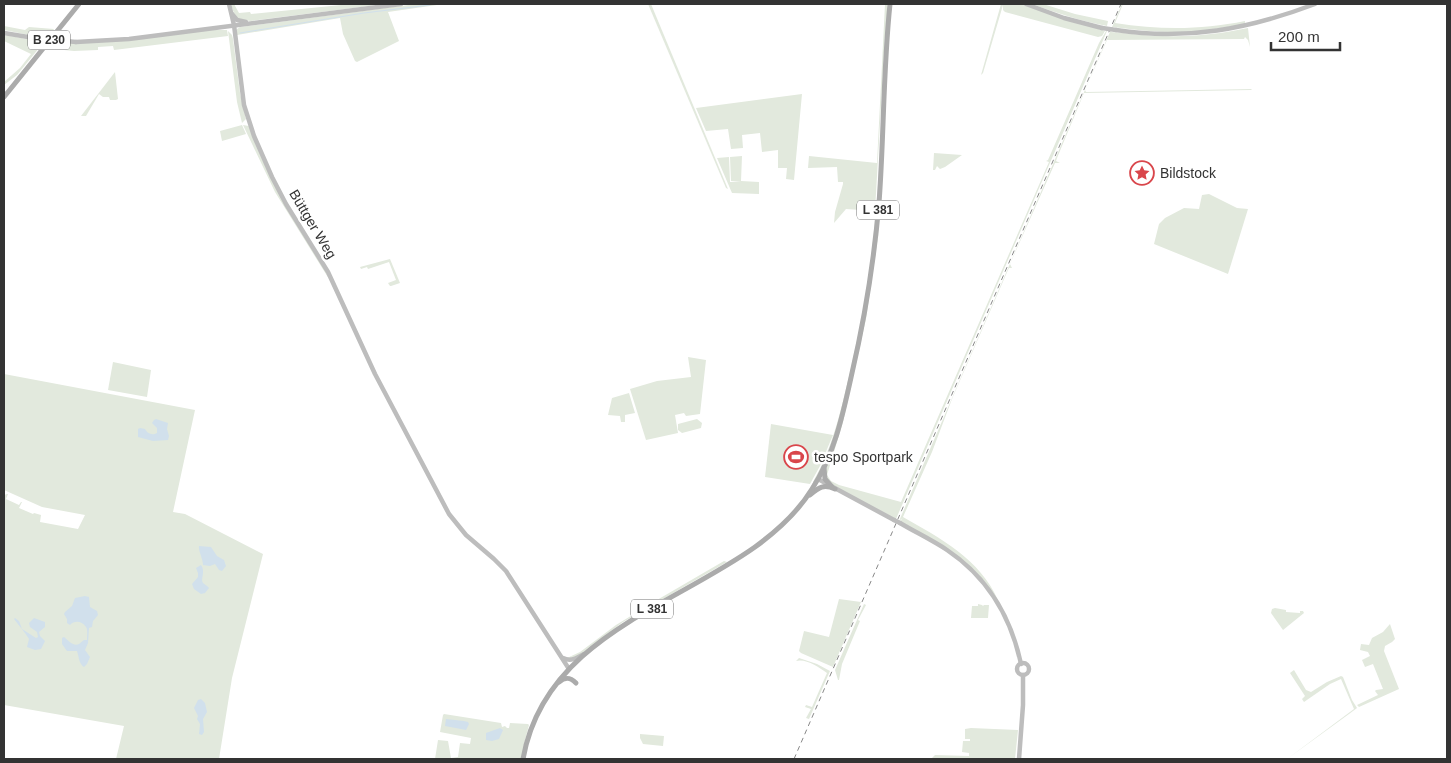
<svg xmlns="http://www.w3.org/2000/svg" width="1451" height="763" viewBox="0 0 1451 763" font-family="Helvetica,sans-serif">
	<rect width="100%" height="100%" fill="#fff"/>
	<g fill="#e2e9dd">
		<path d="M231 4H234L239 13 250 12 251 14 351 4H385L251 21C236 20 235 18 231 4Z"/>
		<polygon points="416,4 444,4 388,12 399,41 357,62 355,61 343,34 340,18 237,35 237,29 240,27"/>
		<polygon points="648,4 651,4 728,189 726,188"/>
		<path d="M885 4H887V15L877 220 864 315 836 435 815 484 813 482C834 445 841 409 851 368 859 332 867 296 871 259 881 179 882 98 886 17L875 211 846 209 834 223 835 212 843 184V182H838L837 167 808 168 809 156 877 163Z"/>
		<polygon points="1001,4 1021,4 1105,31 1102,36 1098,37 1005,12 1003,10 1003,5 983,73 981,75"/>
		<path d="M1032 4H1043L1075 14 1108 21 1107 26C1081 21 1056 13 1032 4Z"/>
		<path d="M1122 4H1123L1115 23C1160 30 1201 30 1245 21V24C1231 26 1217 29 1203 31 1173 34 1143 31 1113 27L1111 32C1127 33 1145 36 1162 36 1191 37 1220 34 1248 28L1250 47 1248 40 1245 37 1244 39 1107 40 1085 90 1086 92 1252 89 1251 90 1084 93 1057 158 1056 161 1060 163H1055L1010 264 1012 268H1009L1008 270 952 399 932 452 903 517C940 538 980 559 998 600H997L974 570 900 521 903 518 899 521Z"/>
		<polygon points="4,26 25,30 29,27 54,29 48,37 34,36 4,30"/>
		<polygon points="212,30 227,30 228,36 114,50 113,46 98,47 98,50 74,51 44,48 49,43 74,43"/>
		<polygon points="228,31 232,35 233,39 240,93 246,119 242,123 237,102"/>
		<polygon points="1106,31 1107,31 896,519 835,487 826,477 825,471 843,416 879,230 866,319 843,422 827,475 831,481 839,485 901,502 1049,162 1046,161 1048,160 1099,43"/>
		<polygon points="4,35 44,42 17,75 4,85 4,82 20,68 31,54 4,41"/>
		<polygon points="115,72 118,99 116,100 110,100 109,97 103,97 99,94 86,116 81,116"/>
		<polygon points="802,94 794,180 786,179 787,168 778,168 778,150 762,152 760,133 742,135 743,148 731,149 728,129 706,131 696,108"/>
		<polygon points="242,125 246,134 222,141 220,131"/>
		<polygon points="243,125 249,126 266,168 320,259 329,279 275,192"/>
		<polygon points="934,153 962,155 945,167 940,169 937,166 935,170 933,170"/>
		<polygon points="742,156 741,181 759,182 759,194 732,193 717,158 729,157 730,182 741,182 731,181 730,157"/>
		<polygon points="1209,194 1237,208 1248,209 1228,274 1154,244 1159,224 1165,218 1184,208 1199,209 1202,195"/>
		<polygon points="390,259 400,283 391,286 390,286 388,283 396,280 389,262 368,269 367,267 361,269 360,267"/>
		<polygon points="688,357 706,360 700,414 686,416 684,413 675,415 678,433 646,440 630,389 657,381 691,377"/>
		<polygon points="113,362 151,370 147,397 108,390"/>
		<polygon points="4,374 195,410 173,512 185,514 263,554 232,678 219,759 116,759 124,726 4,705 4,495 7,494 8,494 6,499 19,505 21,502 22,502 19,508 33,514 34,513 41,515 40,522 78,529 85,515 42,507 4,490"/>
		<polygon points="629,393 635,413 625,415 625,422 621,422 620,416 608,415 612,398"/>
		<polygon points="697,419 702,423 701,428 682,433 678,430 678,424"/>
		<polygon points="771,424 833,435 820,466 810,484 765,477"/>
		<polygon points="732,560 714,573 631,619 575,658 571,659 572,656 570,659 567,658 580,652 616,625 657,600 724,561 727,562 623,622 584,651 632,618 709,575"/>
		<polygon points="839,599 861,602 833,667 801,653 799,651 804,631 829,637"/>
		<polygon points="864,604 866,605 858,620 860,621 842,664 839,680 838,680 835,670"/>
		<polygon points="978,604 982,605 983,606 984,605 989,605 988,618 971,618 972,606 978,606"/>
		<polygon points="1275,608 1286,610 1286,612 1300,613 1300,611 1303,611 1304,613 1283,630 1271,613 1272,609"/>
		<polygon points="1390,624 1395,639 1392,642 1385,646 1384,651 1399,689 1359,707 1357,705 1378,695 1375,691 1376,690 1383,689 1373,664 1365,667 1362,660 1370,656 1368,652 1360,650 1361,644 1369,645 1372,638 1383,632"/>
		<path d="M799 658 817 664 830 671 809 719 806 718 811 709 805 707 806 705 812 707 827 673C819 667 805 658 796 661Z"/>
		<polygon points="1294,670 1306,690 1311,692 1327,682 1341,676 1343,677 1352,700 1357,708 1349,714 1287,759 1354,709 1341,679 1330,684 1304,702 1302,699 1305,696 1290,673"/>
		<polygon points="444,714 501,723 502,727 505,726 507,728 509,728 510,723 528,724 529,725 522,752 530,725 521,759 435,759 438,740 448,741 451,758 458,757 460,743 470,744 471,738 440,732 443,715"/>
		<polygon points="971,728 1018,730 1015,759 931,759 935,755 969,756 969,753 962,752 963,741 970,741 970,739 965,739 965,729"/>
		<polygon points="640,734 664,736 663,746 643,744 640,738"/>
	</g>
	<g fill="#d1e0ec">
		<path d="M156 419 168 423 167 429 169 436 168 440 153 441 138 437V429L140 428 145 429C147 433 152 436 157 433V428L152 423 154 420Z"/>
		<path d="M199 546 211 547 217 556 224 560 226 566 222 571 219 570 215 564 210 566 203 565C203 559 198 550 199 546Z"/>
		<path d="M201 565C206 572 200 579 203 583 205 585 208 586 209 588L205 593 201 594 194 589 192 584 198 577V573L196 568Z"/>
		<path d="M85 596 89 597 90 607 97 611 98 615 93 621 92 627 89 628 88 643 85 650 90 657 87 664 84 667C79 664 79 657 77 651H67L62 644V638L64 637C68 640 73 647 79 644 81 643 82 641 84 640H87C87 637 88 629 86 627 81 620 74 621 70 625L67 623V619L64 614 65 612 72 606 75 598Z"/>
		<path d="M15 618 19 621 22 629 36 638 38 637 37 632 30 627 29 623 34 618 45 622V627L39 632 40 636 45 641 41 649 35 650 27 647 29 639C25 632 19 626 14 619Z"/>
		<polygon points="201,699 205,703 207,712 203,719 204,732 202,735 199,734 200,724 197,719 198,716 194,708 198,700"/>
		<polygon points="446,719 464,721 468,722 469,724 466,730 445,726"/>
		<polygon points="500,728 503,730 499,739 492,741 486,740 486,733"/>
	</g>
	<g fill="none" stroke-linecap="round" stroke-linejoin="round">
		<polyline stroke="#d1e0ec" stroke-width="1" points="240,33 364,13 430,5"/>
		<g stroke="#bdbdbd" stroke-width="4.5">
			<polyline points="229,4 234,25 244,105 254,136 272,177 286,204 328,272 375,374 449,514 466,535 494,559 506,571 569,669"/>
			<polyline points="1026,4 1064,18 1102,28"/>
			<polyline points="232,14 237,20 246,22"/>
			<path d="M1116 30C1186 41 1249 29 1315 4"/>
			<polyline points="4,33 34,38"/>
			<polyline points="76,42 129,39 401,4"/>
			<polyline points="818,479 894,520"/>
			<path d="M900 523C915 532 932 540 947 550 987 577 1011 617 1021 664"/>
			<path d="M563 658C571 662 577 658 584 654"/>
			<circle cx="1023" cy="669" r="6"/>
			<polyline points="1019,759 1023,705 1023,675"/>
		</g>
		<g stroke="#ababab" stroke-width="5">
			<polyline points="4,97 79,4"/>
			<polyline points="824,468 825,479 832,487"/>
			<path d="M810 495C819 487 824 484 835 489"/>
			<path d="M559 682C565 677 570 677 576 683"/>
			<path d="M523 759C544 640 669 608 755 547 777 531 798 512 812 489 835 453 843 414 852 373 865 317 874 261 879 203 884 137 883 70 890 4"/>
		</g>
		<polyline stroke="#888" stroke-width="1" stroke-dasharray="5 4" stroke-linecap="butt" points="794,759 1121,4"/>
		<g stroke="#bdbdbd" stroke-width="4.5">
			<polyline points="1102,28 1116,30"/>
			<polyline points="34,38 76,42"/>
			<polyline points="894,520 900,523"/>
		</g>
	</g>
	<defs>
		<g id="sight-ring" transform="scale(1.25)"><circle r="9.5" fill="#fff" stroke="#d9464b" stroke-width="1.5"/><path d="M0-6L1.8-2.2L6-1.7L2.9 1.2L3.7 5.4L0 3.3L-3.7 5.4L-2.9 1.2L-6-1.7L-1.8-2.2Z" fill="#d9464b"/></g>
		<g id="stadium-ring" transform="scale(1.25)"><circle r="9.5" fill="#fff" stroke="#d9464b" stroke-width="1.5"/><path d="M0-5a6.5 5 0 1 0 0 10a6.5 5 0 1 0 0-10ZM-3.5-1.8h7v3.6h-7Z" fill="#d9464b"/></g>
	</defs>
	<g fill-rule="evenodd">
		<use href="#sight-ring" x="1142" y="173"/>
		<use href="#stadium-ring" x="796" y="457"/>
	</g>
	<g text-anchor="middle" stroke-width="5" stroke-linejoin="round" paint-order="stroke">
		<g fill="#fff" stroke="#707070" stroke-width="1">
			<rect x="28" y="30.5" width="42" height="19" rx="4"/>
			<rect x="857" y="200.5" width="42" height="19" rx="4"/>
			<rect x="631" y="599.5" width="42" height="19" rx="4"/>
		</g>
		<g font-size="12" font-weight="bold" fill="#333">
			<text x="49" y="44">B 230</text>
			<text x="878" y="214">L 381</text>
			<text x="652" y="613">L 381</text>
		</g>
		<g font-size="14" fill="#333" stroke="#fff" text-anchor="start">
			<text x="1160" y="178">Bildstock</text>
			<text x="814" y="462">tespo Sportpark</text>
		</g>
		<g font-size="14" fill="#333" stroke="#fff">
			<text transform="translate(313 224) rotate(59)" y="5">Büttger Weg</text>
		</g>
	</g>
	<rect width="1451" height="763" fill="none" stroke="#333333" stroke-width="10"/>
	<path d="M1271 42v8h69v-8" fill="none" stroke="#333333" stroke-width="2.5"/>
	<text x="1278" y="42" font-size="15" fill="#333333" stroke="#ffffff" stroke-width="4" paint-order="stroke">200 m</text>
</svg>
